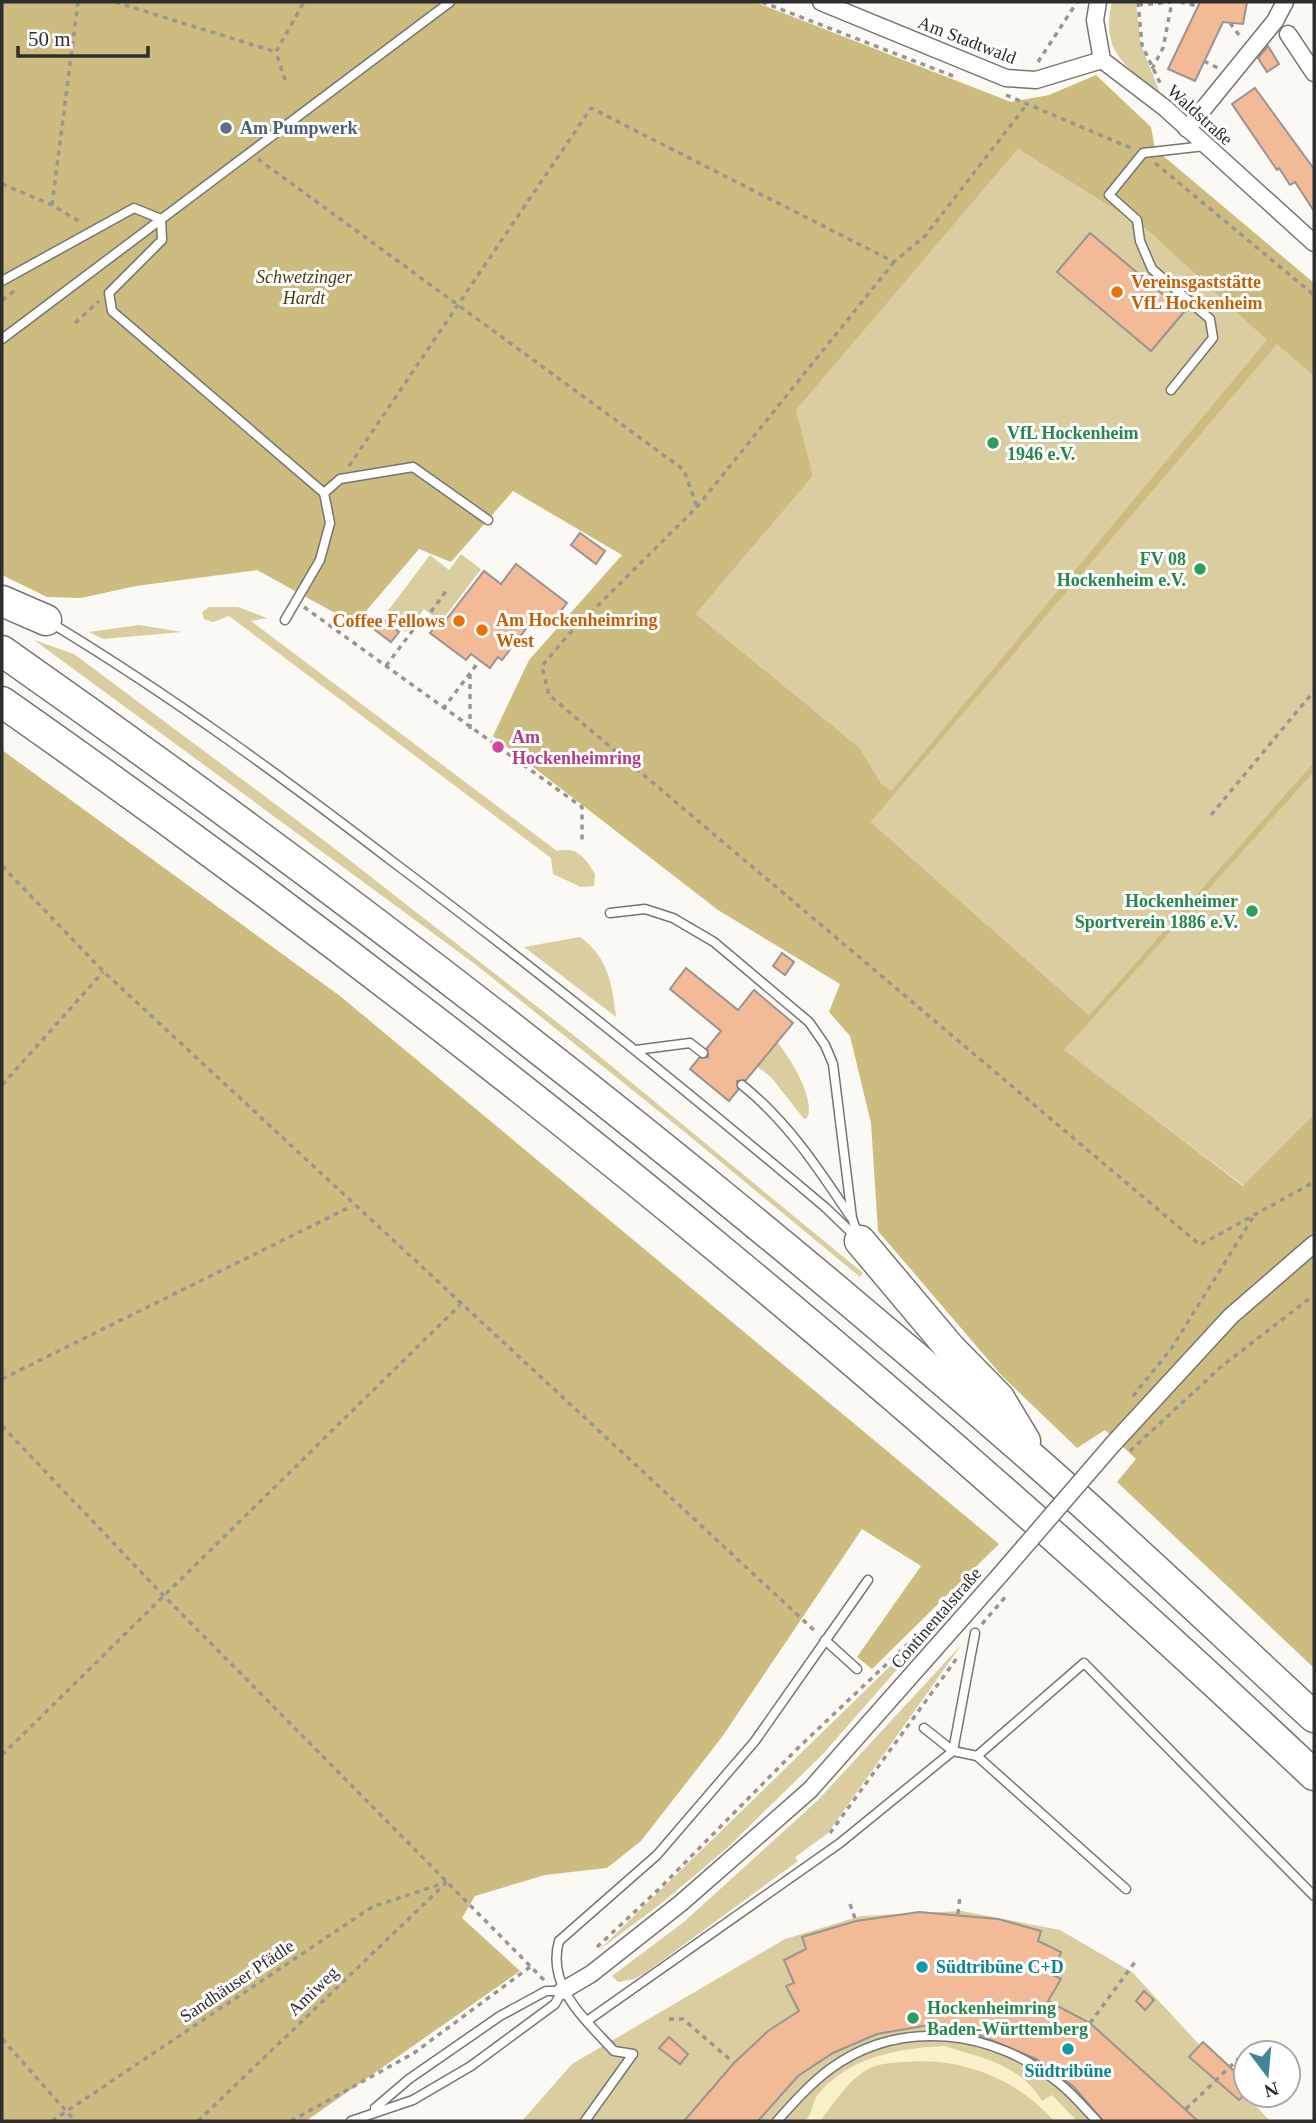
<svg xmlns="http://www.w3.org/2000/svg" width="1316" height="2123" viewBox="0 0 1316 2123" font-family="Georgia,serif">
	<rect width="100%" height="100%" fill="#fbf9f3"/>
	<g fill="#dacda0">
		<path d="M1112 2H1136L1141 45 1162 98C1127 65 1100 54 1112 2Z"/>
		<polygon points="1018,149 1146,229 1268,340 891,791 881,783 859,747 696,614 813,476 795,410"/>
		<polygon points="1277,343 1314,376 1314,762 1089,1015 871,822"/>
		<polygon points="461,554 481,569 441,622 424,609 406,632 384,616 430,555 449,570"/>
		<path d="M209 607H238L267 618 251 621 557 851C577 846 585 858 595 874L594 886 581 887 553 874 551 858 229 616 213 622 204 619 202 612Z"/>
		<polygon points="139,625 182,632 103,639 89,632"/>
		<polygon points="34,640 74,654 334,848 581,1041 863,1273 860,1277 681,1129 475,964"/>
		<polygon points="1314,772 1314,1114 1244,1186 1063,1050"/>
		<path d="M580 937C608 957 612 984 616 1017L524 947Z"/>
		<path d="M774 1038C787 1053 817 1099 807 1118L804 1119 771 1077 752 1063Z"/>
		<polygon points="958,1600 822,1755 727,1848 663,1902 598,1951"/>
		<polygon points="962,1644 827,1834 795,1857 798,1861 645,1973 634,1979 618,1982 612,1976 685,1921 818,1800"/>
		<polygon points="962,1911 1060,1930 1132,1972 1270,2121 522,2121 572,2064 785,1939 861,1916"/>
	</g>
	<g fill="#ccbc80" fill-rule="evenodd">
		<path d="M2 2H755L1011 102 1049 95 1096 75 1151 127 1155 149 1314 283V376L1277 344 871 822 1089 1015 1314 762V772L1064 1050 1243 1186 1314 1114V1668L1117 1482 1136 1459 1105 1430 1077 1448 1002 1376 878 1231 871 1123 850 1036 829 1012 840 984 718 910 493 736 529 660 622 555 513 491 451 562 419 549 355 624 257 570 136 586 81 598 47 597 2 575ZM1018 149 1146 229 1267 340 891 791 881 783 859 747 696 614 813 476 796 410Z"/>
		<polygon points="2,750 340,996 999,1544 872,1669 857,1657 921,1566 862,1529 722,1737 641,1841 607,1868 545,1875 475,1896 462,1918 520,1971 306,2121 2,2121"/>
	</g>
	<path fill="#faf0ca" d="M944 2046C982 2058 1020 2064 1042 2101L1052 2095 1077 2121H1054C1016 2078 961 2057 904 2062 892 2063 879 2063 868 2069 848 2080 834 2104 820 2121H805C812 2116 812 2101 819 2093 850 2057 899 2048 944 2046Z"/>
	<g fill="#f2ba96" stroke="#9a9491" stroke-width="2">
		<polygon points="1200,2 1247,2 1243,24 1223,22 1195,81 1168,69"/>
		<polygon points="1268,46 1279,64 1267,72 1258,58"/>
		<polygon points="1255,88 1314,169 1314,211 1295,182 1290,185 1279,168 1277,170 1232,104"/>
		<polygon points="1090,233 1184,312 1151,351 1057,272"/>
		<polygon points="580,533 605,551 596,564 571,545"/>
		<polygon points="516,564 567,603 552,622 539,612 502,660 498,657 490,668 471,654 466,660 430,633 439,622 442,625 484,571 501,584"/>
		<polygon points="383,619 399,632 391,642 375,630"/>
		<polygon points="782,953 794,962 785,975 773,966"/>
		<polygon points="686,968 738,1010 754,990 793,1023 746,1080 737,1081 738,1090 729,1101 690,1069 699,1058 708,1057 707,1048 721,1031 670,989"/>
		<polygon points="919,1912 998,1919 1041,1931 1038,1941 1061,1952 1053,1975 1061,1979 1048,2001 1090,2023 1198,2121 1103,2121 1074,2087 1036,2059 979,2035 929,2025 877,2034 833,2053 798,2076 758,2121 684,2121 734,2063 768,2031 799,2011 786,1986 794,1983 784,1960 806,1949 802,1937 856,1921"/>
		<polygon points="1144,1991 1154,2000 1145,2010 1136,2001"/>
		<polygon points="669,2037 688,2054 680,2064 659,2048"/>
		<polygon points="1203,2042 1246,2082 1246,2093 1239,2100 1189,2057"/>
	</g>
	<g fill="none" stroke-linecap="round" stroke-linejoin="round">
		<g stroke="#76756f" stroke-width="11">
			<g id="service">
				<polyline points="2,281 134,208 161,219 162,240 109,293 112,311 324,493 330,523 320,560 285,620"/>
				<polyline points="2,339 450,2"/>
				<polyline points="1171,390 1213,338 1210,319 1152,269 1140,241 1137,220 1109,195 1143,153 1205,146"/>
				<polyline points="324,493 340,479 413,467 488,520"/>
				<path d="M51 623C172 696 285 779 397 865 544 975 686 1090 826 1208L855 1236"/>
				<polyline points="610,913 645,909 673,918 714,942 809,1022 825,1045 833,1064 852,1218 859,1238"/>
				<polyline points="636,1050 690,1043 703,1053"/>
				<path d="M742 1085C787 1121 818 1168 850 1216"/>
				<polyline points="825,1640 857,1669"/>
				<polyline points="924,1728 953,1751 975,1633"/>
				<polyline points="977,1756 1126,1889"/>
				<polyline points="587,2021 840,1843 953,1751 977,1756 1084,1663 1314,1896"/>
				<polyline points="375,2108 409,2079 500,2016 546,1991 562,1991"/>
				<polyline points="351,2121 413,2100 471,2066 555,2004 562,1991"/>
				<path d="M585 2121 633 2054 614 2051C586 2020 546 1987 559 1941L657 1855 755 1741 868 1580"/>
				<path d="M777 2121C794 2102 810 2084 830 2069 901 2017 994 2030 1059 2083 1073 2094 1085 2109 1097 2121"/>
			</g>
		</g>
		<g stroke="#76756f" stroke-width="19">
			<g id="minor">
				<polyline points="821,2 1006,78 1036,80 1102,60"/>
				<polyline points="1098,2 1095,20 1102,60 1165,108 1314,243"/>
				<polyline points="1288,34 1314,73"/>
				<polyline points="1187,129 1275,21 1285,2"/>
				<polyline points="1113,1444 1231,1316 1314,1244"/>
				<polyline points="562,1991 591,1974 681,1903 810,1790 1000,1575"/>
			</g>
		</g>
		<g stroke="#76756f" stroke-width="33">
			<g id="motorway">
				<polyline points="2,601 46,620"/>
				<path d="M2 651C361 903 709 1174 1039 1464 1132 1546 1223 1633 1314 1717"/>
				<path d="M2 702C466 1027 903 1387 1314 1775"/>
				<polyline points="860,1241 950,1348 999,1398 1025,1441"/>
			</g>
		</g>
		<g stroke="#989692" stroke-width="3.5" stroke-dasharray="5 5" stroke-linecap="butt">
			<polyline points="115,2 276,52"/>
			<polyline points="762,2 953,76"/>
			<polyline points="1138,2 1142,45 1160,83"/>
			<polyline points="1180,2 1198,6"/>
			<polyline points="1138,5 1171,2"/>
			<polyline points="1230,23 1242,39"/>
			<polyline points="1204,61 1218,68"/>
			<polyline points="1038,62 1077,2"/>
			<polyline points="1152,69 1163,48 1172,2"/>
			<polyline points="285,80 276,52 304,2"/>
			<polyline points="1006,95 1131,148"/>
			<polyline points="258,159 684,470 697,507"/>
			<polyline points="1155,163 1314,295"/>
			<polyline points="2,184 52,205 82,223"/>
			<polyline points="52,205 78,2"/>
			<polyline points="894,262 697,507 569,634 542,666 549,695 1200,1245 1314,1182"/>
			<polyline points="2,300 17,289"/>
			<polyline points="75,323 99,301"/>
			<polyline points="349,466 591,108 894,262 925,236 1028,103"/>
			<polyline points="304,607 582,807 582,844"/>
			<polyline points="425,620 446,591"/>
			<polyline points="386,666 422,618 434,627"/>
			<polyline points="470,674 470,729"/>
			<polyline points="443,709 480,660"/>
			<polyline points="1211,815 1314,691"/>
			<polyline points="2,866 104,972 816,1632"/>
			<polyline points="2,1085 103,972"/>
			<polyline points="2,1379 352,1206"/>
			<polyline points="1133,1396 1171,1349 1255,1214"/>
			<polyline points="2,1426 162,1594 544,1980"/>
			<polyline points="1130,1451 1222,1366 1314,1295"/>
			<polyline points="982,1624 1007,1595"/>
			<polyline points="2,1755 460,1305"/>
			<polyline points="830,1833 957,1658"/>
			<polyline points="850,1904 856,1921"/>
			<polyline points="958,1914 960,1896"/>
			<polyline points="597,1947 658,1890 798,1748 953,1601"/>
			<polyline points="669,2019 683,2019 734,2063"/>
			<polyline points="1090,2023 1135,1962"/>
			<polyline points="2,2039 75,2121"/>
			<polyline points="1186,2109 1238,2059"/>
			<polyline points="52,2121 372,1907 447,1882"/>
			<polyline points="198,2121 446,1883"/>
			<polyline points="291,2121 414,2053 530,1967"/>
		</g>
		<use href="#service" stroke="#fff" stroke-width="8"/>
		<use href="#minor" stroke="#fff" stroke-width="16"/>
		<use href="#motorway" stroke="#fff" stroke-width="30"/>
		<g stroke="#76756f" stroke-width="19" stroke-linecap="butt">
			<polyline id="minor-bridge" points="1000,1575 1113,1444"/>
		</g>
		<use href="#minor-bridge" stroke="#fff" stroke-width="16"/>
	</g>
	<circle fill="#5c6f8a" stroke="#fff" stroke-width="2.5" cx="226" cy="128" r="7"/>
	<g fill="#e8710a" stroke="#fff" stroke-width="2.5">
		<circle cx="1117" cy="292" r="7"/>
		<circle cx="459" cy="621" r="7"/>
		<circle cx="482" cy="630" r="7"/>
	</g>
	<g fill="#2e9e5b" stroke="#fff" stroke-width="2.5">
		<circle cx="993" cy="443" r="7"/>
		<circle cx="1200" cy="569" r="7"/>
		<circle cx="1252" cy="911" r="7"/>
		<circle cx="913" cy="2018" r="7"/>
	</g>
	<circle fill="#d1479c" stroke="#fff" stroke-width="2.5" cx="498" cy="747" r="7"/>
	<g fill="#0f9aa8" stroke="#fff" stroke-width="2.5">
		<circle cx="922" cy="1967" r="7"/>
		<circle cx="1068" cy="2049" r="7"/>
	</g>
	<g text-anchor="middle" stroke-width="6" stroke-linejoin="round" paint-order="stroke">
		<g font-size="18" fill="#2f2e2c" stroke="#fff">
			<text transform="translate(967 40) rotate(21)" y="6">Am Stadtwald</text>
			<text transform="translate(1200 115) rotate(42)" y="6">Waldstraße</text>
			<text transform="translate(936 1618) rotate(-49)" y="6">Continentalstraße</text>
			<text transform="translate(237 1981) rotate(-34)" y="6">Sandhäuser Pfädle</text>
			<text transform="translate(313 1991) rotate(-44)" y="6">Amiweg</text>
		</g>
		<g font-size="18" font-weight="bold" fill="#4e5e75" stroke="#fff" text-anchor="start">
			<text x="240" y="134">Am Pumpwerk</text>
		</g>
		<g font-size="18" font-style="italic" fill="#4a3e0e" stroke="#fff">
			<text x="304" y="283">Schwetzinger<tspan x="304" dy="21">Hardt</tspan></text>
		</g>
		<g font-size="18" font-weight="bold" fill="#c56008" stroke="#fff" text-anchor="start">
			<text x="1131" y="288">Vereinsgaststätte<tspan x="1131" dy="21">VfL Hockenheim</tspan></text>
			<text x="496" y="626">Am Hockenheimring<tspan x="496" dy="21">West</tspan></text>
			<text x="445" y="627" text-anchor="end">Coffee Fellows</text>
		</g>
		<g font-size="18" font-weight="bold" fill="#27864d" stroke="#fff" text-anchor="start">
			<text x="1007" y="439">VfL Hockenheim<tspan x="1007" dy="21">1946 e.V.</tspan></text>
			<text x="1186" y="565" text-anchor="end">FV 08<tspan x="1186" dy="21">Hockenheim e.V.</tspan></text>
			<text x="1238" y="907" text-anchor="end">Hockenheimer<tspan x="1238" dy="21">Sportverein 1886 e.V.</tspan></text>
			<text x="927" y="2014">Hockenheimring<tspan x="927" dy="21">Baden-Württemberg</tspan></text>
		</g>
		<g font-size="18" font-weight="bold" fill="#b23c85" stroke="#fff" text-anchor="start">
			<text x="512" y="743">Am<tspan x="512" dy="21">Hockenheimring</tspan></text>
		</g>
		<g font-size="18" font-weight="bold" fill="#0d838f" stroke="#fff" text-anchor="start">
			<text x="936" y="1973">Südtribüne C+D</text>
			<text x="1068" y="2077" text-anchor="middle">Südtribüne</text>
		</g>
	</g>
	<rect width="1316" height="2123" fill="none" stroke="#2f2e2c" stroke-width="7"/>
	<g transform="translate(1267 2074) rotate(164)"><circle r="33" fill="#ffffff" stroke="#acabab" stroke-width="2"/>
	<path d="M0-5L12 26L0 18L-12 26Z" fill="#438596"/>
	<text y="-10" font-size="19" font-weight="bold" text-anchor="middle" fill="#2f2e2c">N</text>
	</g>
	<path d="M18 46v10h130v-10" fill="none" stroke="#2f2e2c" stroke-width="3.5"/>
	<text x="28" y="46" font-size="21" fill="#2f2e2c" stroke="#ffffff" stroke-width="5" paint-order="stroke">50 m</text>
</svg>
